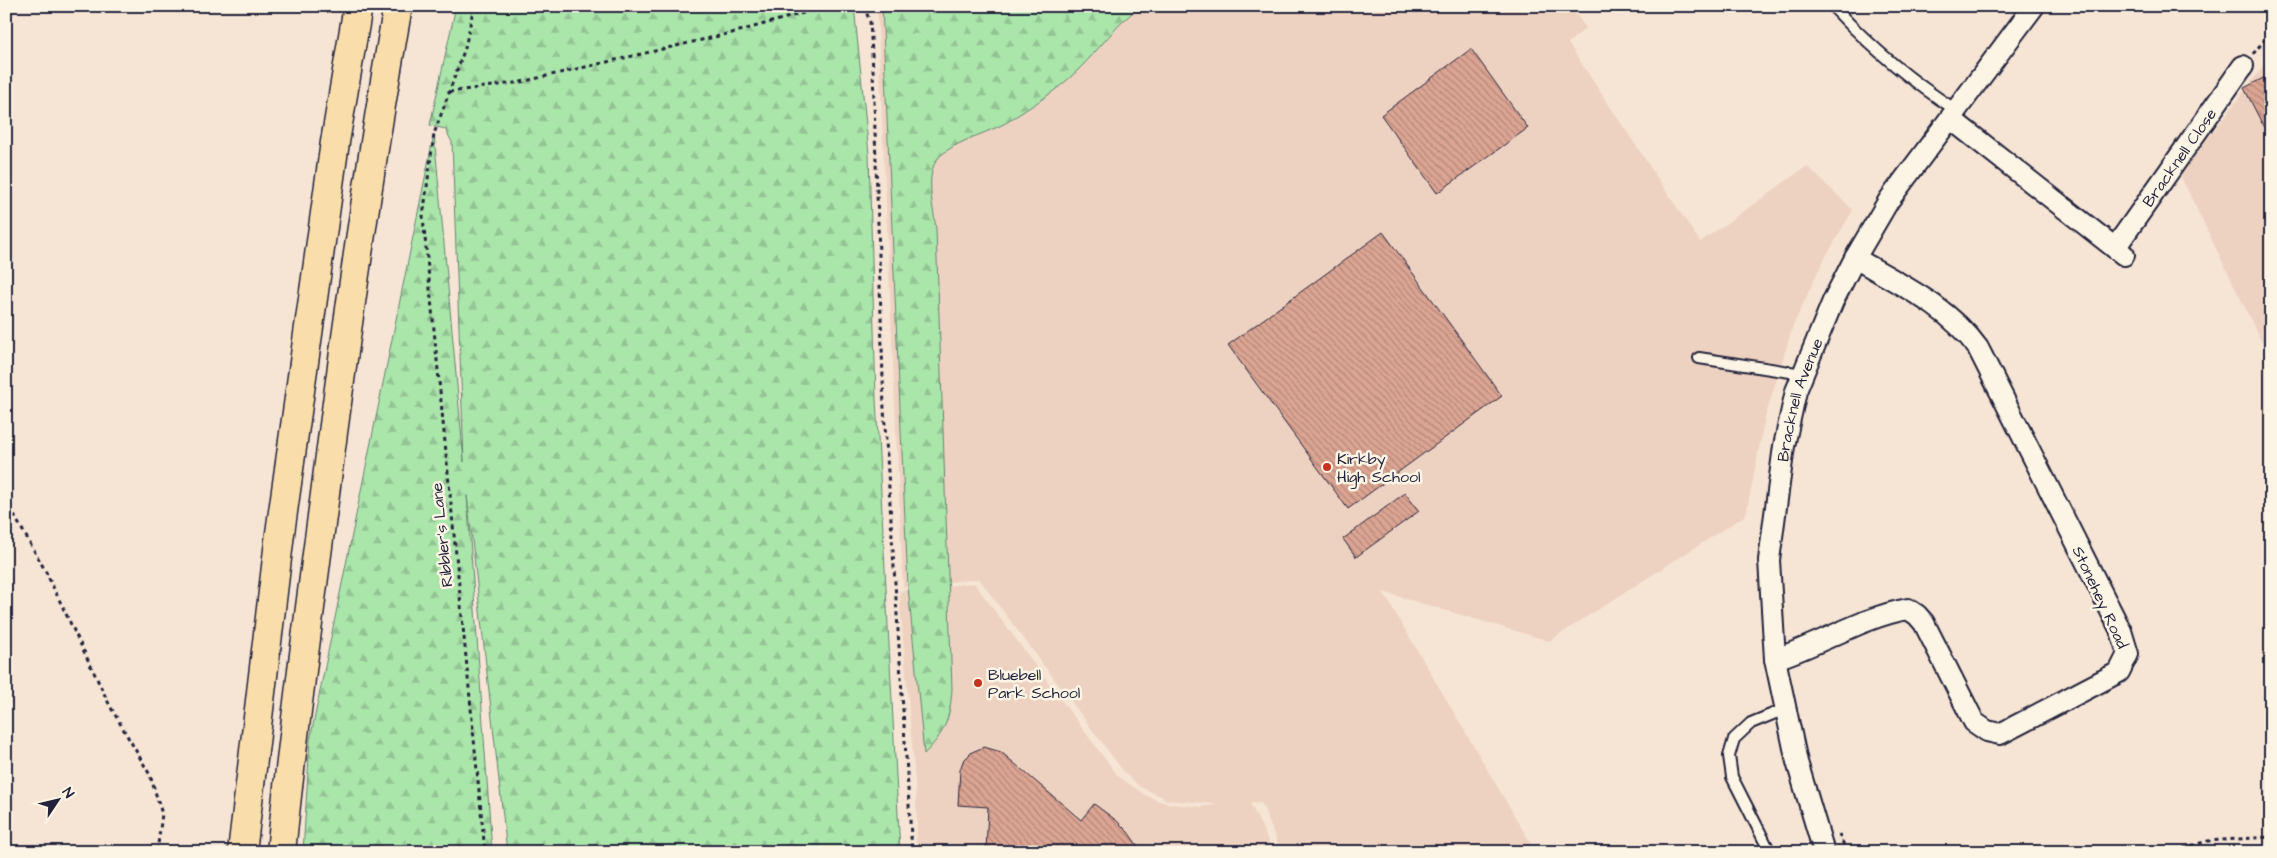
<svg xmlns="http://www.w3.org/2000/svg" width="2277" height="858" viewBox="0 0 2277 858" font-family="'Architects Daughter',sans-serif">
	<defs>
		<pattern id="forest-firs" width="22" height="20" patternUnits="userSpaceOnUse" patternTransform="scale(1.25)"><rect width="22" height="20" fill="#aae5aa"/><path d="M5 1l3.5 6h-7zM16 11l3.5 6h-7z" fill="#92c493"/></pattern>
		<pattern id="building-back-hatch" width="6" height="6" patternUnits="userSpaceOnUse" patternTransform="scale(1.25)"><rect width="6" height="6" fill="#dca593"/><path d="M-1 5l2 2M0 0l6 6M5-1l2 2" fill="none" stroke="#b28679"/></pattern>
	</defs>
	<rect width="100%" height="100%" fill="#f6e5d5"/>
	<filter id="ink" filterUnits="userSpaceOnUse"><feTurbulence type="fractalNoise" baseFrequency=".02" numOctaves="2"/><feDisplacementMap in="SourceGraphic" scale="10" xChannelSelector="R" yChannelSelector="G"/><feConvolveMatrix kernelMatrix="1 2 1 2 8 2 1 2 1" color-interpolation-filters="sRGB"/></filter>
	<g filter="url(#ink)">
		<g fill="#eed2c1">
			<polygon points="877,6 1570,6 1586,28 1568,43 1700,242 1807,166 1853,210 1821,265 1793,326 1765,418 1746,515 1549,641 1383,592 1536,852 1281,852 1261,802 1250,803 1274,852 916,852 917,820 915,783 899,591 974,583 1118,776 1145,795 1165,803 1201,807 1218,804 1166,800 1165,798 1140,787 1124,772 979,579 903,587"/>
			<polygon points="2271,56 2271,361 2180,175"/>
		</g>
		<g fill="url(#forest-firs)" stroke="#668472">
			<polygon points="456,6 854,6 869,154 876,399 900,852 507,852 467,495 492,852 303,852 310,740 434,134 464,462 452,142 445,129 430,125"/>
			<path d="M882 6H1141C1116 24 1099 50 1077 71 1057 91 1033 105 1009 121 990 133 949 142 936 161 925 179 934 210 936 229L952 689C950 719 945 733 924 754L908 587Z"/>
		</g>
		<g fill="url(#building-back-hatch)" stroke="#22223b">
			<polygon points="1471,49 1528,128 1437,193 1381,115"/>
			<polygon points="2271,74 2271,141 2244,88"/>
			<polygon points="1383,232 1502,396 1348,509 1228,345"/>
			<polygon points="1405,493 1419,511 1356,557 1343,539"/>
			<polygon points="984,747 1001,752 1081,820 1094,804 1117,821 1128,832 1142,852 986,852 988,807 958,805 960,770 963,761 972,752"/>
		</g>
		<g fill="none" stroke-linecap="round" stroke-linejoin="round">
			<g stroke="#22223b" stroke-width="14">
				<g id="lane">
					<path d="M1836 10C1872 48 1912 82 1956 110"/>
					<polyline points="1699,358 1803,374"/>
					<polyline points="1770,852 1732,777 1729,756 1734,739 1751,723 1785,709"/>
				</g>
			</g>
			<g stroke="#22223b" stroke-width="24">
				<g id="street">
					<polyline points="1951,119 2124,255"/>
					<path id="s1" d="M2115 248 2243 66"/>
					<path d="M1775 659C1820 645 1862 617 1908 609L1917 615 1924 623 1974 722 1987 731 2000 734 2119 672 2128 654 2121 631 1978 348C1948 306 1899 284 1855 258"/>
					<path id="s2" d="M1824 852 1797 762 1775 659 1769 560 1784 446 1796 391 1833 301 1855 258 1889 200 2034 6"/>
				</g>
			</g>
			<g stroke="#22223b" stroke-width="31">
				<g id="highway">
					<polyline points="242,852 280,533 335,142 358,6"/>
					<path d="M281 852C293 732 309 613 325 494 346 331 369 168 398 6"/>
				</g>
			</g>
			<g stroke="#22223b" stroke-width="3" stroke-dasharray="4 4" stroke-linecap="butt">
				<polyline points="474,6 465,48 434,134 423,217 485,852"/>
				<polyline points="864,6 870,22 873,70 884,409 912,852"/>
				<polyline points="2253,54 2271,32"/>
				<polyline points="449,92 521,82 736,32 807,12 820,6"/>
				<polyline points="6,501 45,570 110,706 150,775 162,814 157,852"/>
				<polyline points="1839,834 1847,852"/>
				<polyline points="2168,852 2208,841 2271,837"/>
			</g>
			<use href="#lane" stroke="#fcf5e5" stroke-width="10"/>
			<use href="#street" stroke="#fcf5e5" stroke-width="20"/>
			<use href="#highway" stroke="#f9deab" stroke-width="28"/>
		</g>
	</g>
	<g fill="#c8321e" stroke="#fcf5e5" stroke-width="2">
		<circle cx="1327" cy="467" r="5"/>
		<circle cx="978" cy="683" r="5"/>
	</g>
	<g text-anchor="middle" stroke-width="5" stroke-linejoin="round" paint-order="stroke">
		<g font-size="16" fill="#22223b" stroke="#fcf5e5">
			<text dy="6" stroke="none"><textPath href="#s1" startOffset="111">Bracknell Close</textPath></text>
			<text dy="6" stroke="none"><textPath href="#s2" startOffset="462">Bracknell Avenue</textPath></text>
			<text transform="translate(441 535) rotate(-96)" y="6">Ribbler's Lane</text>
			<text transform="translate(2101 597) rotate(65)" y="6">Stonehey Road</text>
		</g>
		<g font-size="16" fill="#22223b" stroke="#fcf5e5" text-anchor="start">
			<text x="1337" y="464">Kirkby<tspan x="1337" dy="18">High School</tspan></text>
			<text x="988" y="680">Bluebell<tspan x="988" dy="18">Park School</tspan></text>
		</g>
	</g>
	<rect width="2277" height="858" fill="none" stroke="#fcf5e5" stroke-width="25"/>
	<rect x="12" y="12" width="2252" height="833" fill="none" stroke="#22223b" stroke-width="2" filter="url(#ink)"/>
	<g transform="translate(58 800) rotate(55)" stroke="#fcf5e5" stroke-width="4" paint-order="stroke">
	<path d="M0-4L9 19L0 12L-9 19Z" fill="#22223b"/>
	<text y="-8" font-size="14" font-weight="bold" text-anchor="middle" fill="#22223b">N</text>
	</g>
</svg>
